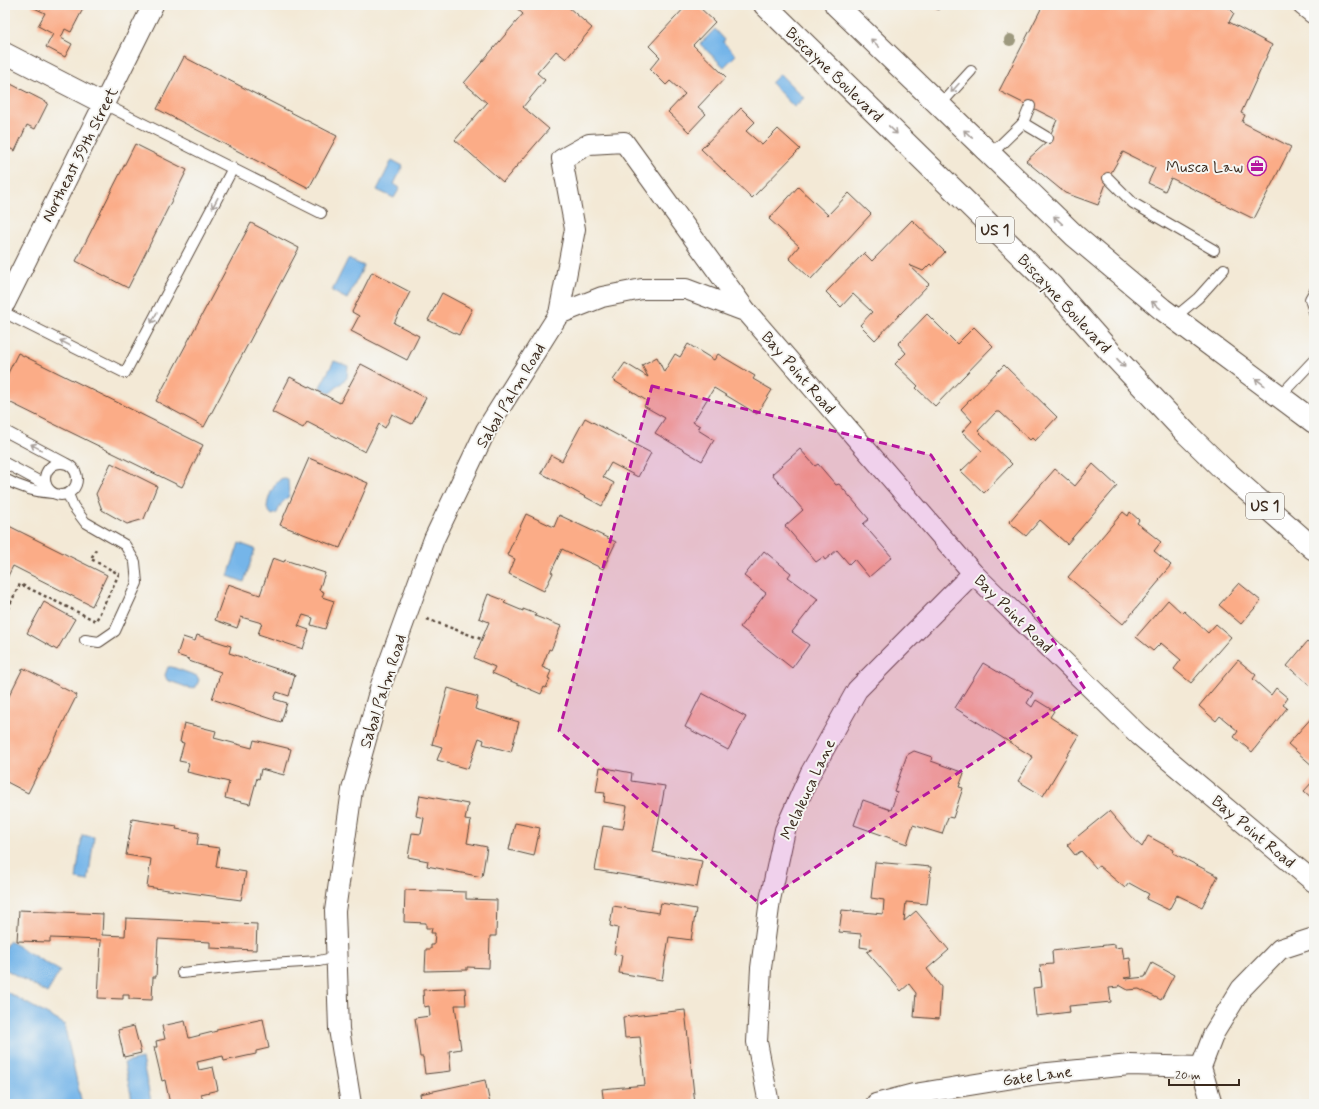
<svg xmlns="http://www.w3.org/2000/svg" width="1319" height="1109" viewBox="0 0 1319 1109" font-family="Mynerve,sans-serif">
	<rect width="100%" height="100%" fill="#f6f6f2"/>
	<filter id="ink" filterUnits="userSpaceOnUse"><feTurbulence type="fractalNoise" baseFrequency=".025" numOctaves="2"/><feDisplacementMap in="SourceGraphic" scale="8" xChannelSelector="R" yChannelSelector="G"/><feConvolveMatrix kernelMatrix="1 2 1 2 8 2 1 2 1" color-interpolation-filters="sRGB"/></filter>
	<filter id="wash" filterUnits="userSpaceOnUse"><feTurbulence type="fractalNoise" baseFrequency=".012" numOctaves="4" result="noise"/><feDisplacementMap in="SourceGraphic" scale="16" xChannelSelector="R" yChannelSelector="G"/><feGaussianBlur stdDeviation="0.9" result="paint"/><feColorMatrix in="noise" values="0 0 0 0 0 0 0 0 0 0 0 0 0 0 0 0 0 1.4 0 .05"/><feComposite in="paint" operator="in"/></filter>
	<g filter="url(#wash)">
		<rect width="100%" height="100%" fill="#f3e9d6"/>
		<g fill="#75b5e9" stroke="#587084">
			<polygon points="715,29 725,40 723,42 736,55 724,67 700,44"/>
			<polygon points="780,74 804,98 794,107 771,83"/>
			<polygon points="392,160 403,166 394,184 400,188 394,198 377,190"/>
			<polygon points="348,259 364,266 347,299 332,291"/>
			<polygon points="334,361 348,366 347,378 330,393 320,387"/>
			<path d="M282 478 288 480 289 496 281 504 277 513 272 515 267 509C267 499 273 484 282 478Z"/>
			<polygon points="239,543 255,549 244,582 228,576"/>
			<polygon points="168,667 172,667 197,676 199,680 196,687 192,689 167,680 165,675"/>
			<polygon points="82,835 94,837 88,881 76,879"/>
			<polygon points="9,941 60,971 47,993 5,969 5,947"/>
			<polygon points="5,991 64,1024 82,1104 5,1104"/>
			<polygon points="142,1059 151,1101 133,1104 124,1063"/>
		</g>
		<g id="blocks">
			<g fill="#fbac87">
				<polygon points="33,5 80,5 84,7 71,32 65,29 61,38 72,44 65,57 46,47 53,34 38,26 45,13 32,7"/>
				<polygon points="513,5 568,5 567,6 592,28 566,59 556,51 537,73 545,80 523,107 549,129 503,182 455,140 487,103 464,83 523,14"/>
				<polygon points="687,5 697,5 715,22 693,45 726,77 698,107 706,114 689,132 668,112 685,94 670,81 666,85 650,69 660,57 649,46"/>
				<polygon points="932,5 942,5 938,10"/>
				<polygon points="1043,5 1226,5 1234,13 1229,22 1272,45 1241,113 1245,115 1242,122 1291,147 1254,219 1171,178 1165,191 1148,183 1155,168 1123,152 1108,178 1098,205 1065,193 1026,161 1047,142 1057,120 999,91"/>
				<polygon points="184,57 337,136 309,188 157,109"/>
				<polygon points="5,81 48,103 35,129 27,125 15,151 5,146"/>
				<polygon points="741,108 755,122 746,131 762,145 778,129 800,149 752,198 701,149"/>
				<polygon points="135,144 187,170 128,288 76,261"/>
				<polygon points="798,187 828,215 849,193 871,214 811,279 789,258 799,246 769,219"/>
				<polygon points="912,220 945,252 932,266 930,264 923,271 909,265 929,284 875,340 860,325 872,312 853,294 841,307 826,292 864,253 872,261"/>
				<polygon points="251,223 299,248 204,427 156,401"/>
				<polygon points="372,272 410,292 394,323 419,336 407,360 351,331 359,316 352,312"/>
				<polygon points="442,293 472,309 459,335 428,320"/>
				<polygon points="927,314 957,344 974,327 993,346 935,406 916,388 918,386 895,364 906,353 898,344"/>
				<polygon points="688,344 714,360 718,354 755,376 753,379 772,390 757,414 714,388 693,422 700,426 698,430 714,440 702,461 655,433 665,418 644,406 647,401 613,380 625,363 648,377 642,365 657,357 664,372 675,354 680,357"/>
				<polygon points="18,353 203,445 182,487 5,400 5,379"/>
				<polygon points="361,364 426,398 412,424 392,414 385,428 379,424 365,452 307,422 303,428 272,412 290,377 340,403"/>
				<polygon points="1004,365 1057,417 1035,441 1032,438 1030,440 1000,412 996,412 978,431 1012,464 984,493 961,471 982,451 962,432 972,421 961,409"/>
				<polygon points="585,418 651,453 638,477 611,463 603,477 614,483 602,506 541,473 551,455 562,461"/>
				<polygon points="800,449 815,466 818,464 836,485 839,484 869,519 863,524 892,557 869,577 854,559 849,564 837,550 825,560 823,557 816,562 785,526 803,510 772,474"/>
				<polygon points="309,458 368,483 340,548 280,525"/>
				<polygon points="111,463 157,486 144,519 127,524 102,510 96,494"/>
				<polygon points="1093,464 1117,486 1067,544 1040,520 1026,536 1009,522 1055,469 1075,486"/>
				<polygon points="1123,512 1128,516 1130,512 1139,520 1137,523 1161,542 1154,551 1171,565 1159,579 1160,580 1123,624 1068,577"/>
				<polygon points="526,514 554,527 559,515 616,542 603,569 562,549 551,572 553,573 544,591 509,574 515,559 507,555"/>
				<polygon points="5,524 107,575 92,606 13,566 5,582"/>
				<polygon points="764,551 791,573 788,577 818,599 792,632 809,645 792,668 740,627 766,593 744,576"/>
				<polygon points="273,558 284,562 285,560 325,573 319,590 324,592 322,597 334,601 325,629 311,625 313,618 303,615 298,626 309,630 303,649 258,634 262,623 241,617 237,628 215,620 228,584 260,595"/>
				<polygon points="1239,583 1261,601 1241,624 1219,605"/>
				<polygon points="488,594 506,601 504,603 523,611 523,609 536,614 535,616 561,626 551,650 549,649 542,667 551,671 548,678 550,679 546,688 544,687 541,694 492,673 495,667 474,658 489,622 479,618"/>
				<polygon points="1168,600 1182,613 1184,611 1208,633 1216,624 1231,637 1191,683 1174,669 1181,660 1161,643 1153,651 1136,637"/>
				<polygon points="44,602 75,619 57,650 27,633"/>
				<polygon points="197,635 231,646 229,653 295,675 289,696 277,692 274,699 287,703 281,722 212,699 221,672 189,661 189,659 177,655 183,637 195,641"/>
				<polygon points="1307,642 1314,648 1314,682 1311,686 1287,666"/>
				<polygon points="1238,660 1256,675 1253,679 1271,695 1276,688 1288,698 1283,705 1287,708 1252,752 1234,737 1238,731 1220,716 1216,721 1199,706"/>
				<polygon points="983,663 1033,693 1027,703 1032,707 1036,700 1054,711 1050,717 1079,736 1043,796 1018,781 1033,757 955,708"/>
				<polygon points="23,668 77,695 28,793 5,781 5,704"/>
				<polygon points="448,688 478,697 475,709 519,722 511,752 483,744 484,740 479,738 468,769 437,760 442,747 432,744"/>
				<polygon points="702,693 746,717 728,750 685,727"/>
				<polygon points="1314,715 1314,767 1288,744"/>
				<polygon points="184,723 216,731 214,738 252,748 254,740 291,749 284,775 261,769 259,779 257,778 250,804 225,798 229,782 187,772 189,763 179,761 184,743 180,742"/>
				<polygon points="914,751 932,757 931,761 964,773 959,787 963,788 953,818 948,817 942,834 913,825 907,844 854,825 863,800 891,810 897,792 894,791 907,755"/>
				<polygon points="600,767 632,773 631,781 665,786 653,852 702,861 697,887 595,870 603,826 623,829 627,806 604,802 605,793 596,792"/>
				<polygon points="1314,780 1314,800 1304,791"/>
				<polygon points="420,795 468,804 465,820 471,821 467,843 487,847 482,877 427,866 428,861 408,857 412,833 421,834 424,818 416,816"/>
				<polygon points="1109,811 1132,838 1142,847 1148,836 1174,850 1173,853 1218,876 1202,907 1177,895 1169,910 1146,899 1149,894 1129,883 1125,888 1099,866 1096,868 1081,851 1075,855 1067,845"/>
				<polygon points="132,819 177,826 176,829 199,833 197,845 219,848 216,867 246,872 241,900 147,887 151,859 126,855"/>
				<polygon points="515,823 540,828 534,856 509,850"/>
				<polygon points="875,862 931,867 927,904 906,902 904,921 916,911 949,950 927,969 941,987 939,1019 914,1017 916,993 909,984 901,991 867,952 872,949 860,947 861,934 839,932 842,910 883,914 884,900 871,898"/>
				<polygon points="405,890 466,892 466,899 497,900 496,936 490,936 489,968 467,967 467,970 425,971 426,949 431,949 431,945 434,945 435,933 431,933 432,928 426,928 426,923 404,922"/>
				<polygon points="661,903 696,909 691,940 669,937 662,980 619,973 622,955 614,954 618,928 610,926 613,906 659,913"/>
				<polygon points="19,910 103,914 102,935 125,936 126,918 257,924 256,950 210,948 210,942 158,939 156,977 153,977 152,1000 129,999 129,995 123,995 123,999 98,998 101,940 50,938 50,942 17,941"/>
				<polygon points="1115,944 1115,948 1122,947 1124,959 1130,958 1132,977 1124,978 1127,979 1145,977 1152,963 1174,975 1161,1000 1139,989 1128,990 1119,985 1119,987 1109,988 1111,1002 1069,1006 1070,1012 1036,1016 1033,988 1042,987 1040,965 1053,964 1052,951"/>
				<polygon points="465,988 466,1005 455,1005 461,1049 449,1051 451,1071 425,1074 423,1057 420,1057 415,1018 430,1016 429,1006 424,1007 423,990"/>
				<polygon points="685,1010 695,1104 604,1104 602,1089 645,1085 640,1037 625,1038 623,1017"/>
				<polygon points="263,1019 269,1048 256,1051 256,1054 224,1061 223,1056 197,1062 199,1070 213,1067 218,1090 201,1094 204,1104 170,1104 165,1080 162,1081 154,1047 157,1047 156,1041 165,1039 162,1026 185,1021 189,1038 217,1031 217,1029"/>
				<polygon points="134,1026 141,1053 124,1057 118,1030"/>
				<polygon points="485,1080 490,1104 422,1104 420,1094"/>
			</g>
		</g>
	</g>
	<g filter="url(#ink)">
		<use href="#blocks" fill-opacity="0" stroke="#57473a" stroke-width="1"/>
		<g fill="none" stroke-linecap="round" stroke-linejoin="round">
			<g stroke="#57473a" stroke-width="12">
				<g id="service">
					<polyline points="104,104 321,213"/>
					<polyline points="939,106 971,71"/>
					<polyline points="1023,123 1030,106"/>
					<polyline points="990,155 1023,123 1048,138"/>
					<polyline points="1108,178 1133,203 1214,250"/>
					<polyline points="1314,292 1310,299 1314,312"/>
					<polyline points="5,313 125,373 233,168"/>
					<polyline points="1174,318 1198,298 1224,269"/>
					<polyline points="1279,397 1314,360"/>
					<polyline points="5,431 65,463"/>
					<circle cx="61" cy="479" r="16"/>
					<polyline points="5,463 46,485"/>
					<path d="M5 479C21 488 34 492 52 493"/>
					<polyline points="68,494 73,506 85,522 125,545 135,562 137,583 115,631 99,642 85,640"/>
					<polyline points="182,973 254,965 319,961 337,957"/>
				</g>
			</g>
			<g stroke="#57473a" stroke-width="22">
				<g id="minor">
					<polyline points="5,53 104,104"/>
					<polyline points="5,303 153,5"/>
					<polyline points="559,314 602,297 642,289 686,289 747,312 973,573 1139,735 1314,882"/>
					<polyline points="351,1104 339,1029 335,911 352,790 381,685 434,539 486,430 559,314 575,229 562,159 589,144 624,142 747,312"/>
					<polyline points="769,1104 757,1042 761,968 770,900 785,830 810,774 857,690 973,573"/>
					<polyline points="876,1104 914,1094 1038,1074 1130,1065 1201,1067"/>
					<polyline points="1212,1104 1201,1067 1214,1033 1241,989 1280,949 1314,938"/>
				</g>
			</g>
			<g stroke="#57473a" stroke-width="24">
				<polyline id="tertiary" points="1304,5 1314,13"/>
			</g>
			<g stroke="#57473a" stroke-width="24">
				<g id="primary">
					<polyline points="765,5 1051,285 1112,354 1187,434 1223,469 1314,549"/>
					<polyline points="836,5 1075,236 1162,309 1314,422"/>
				</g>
			</g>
			<g stroke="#57473a" stroke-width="2.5" stroke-dasharray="3 3" stroke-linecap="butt">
				<polyline points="5,614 20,584 96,621 119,574 91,559 97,547"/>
				<polyline points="427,619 481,639"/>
			</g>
			<use href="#service" stroke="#fff" stroke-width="10"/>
			<use href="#minor" stroke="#fff" stroke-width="20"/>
			<use href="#tertiary" stroke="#fff" stroke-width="22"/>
			<use href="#primary" stroke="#fff" stroke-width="22"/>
		</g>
		<circle fill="#9d997e" cx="1010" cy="40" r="6"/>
		<defs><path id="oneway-shaft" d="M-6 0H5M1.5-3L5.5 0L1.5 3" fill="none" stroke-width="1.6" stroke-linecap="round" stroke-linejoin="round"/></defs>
		<g stroke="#a79f9a">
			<use href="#oneway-shaft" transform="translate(875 43) rotate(-136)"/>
			<use href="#oneway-shaft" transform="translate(955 88) rotate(132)"/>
			<use href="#oneway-shaft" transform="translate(893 130) rotate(44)"/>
			<use href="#oneway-shaft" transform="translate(968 134) rotate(-136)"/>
			<use href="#oneway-shaft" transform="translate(215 203) rotate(118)"/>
			<use href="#oneway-shaft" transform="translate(1058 220) rotate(-137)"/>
			<use href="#oneway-shaft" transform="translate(1156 305) rotate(-141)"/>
			<use href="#oneway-shaft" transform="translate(154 318) rotate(118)"/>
			<use href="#oneway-shaft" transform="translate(65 343) rotate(-153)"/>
			<use href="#oneway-shaft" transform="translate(1121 363) rotate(47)"/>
			<use href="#oneway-shaft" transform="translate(1260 382) rotate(-143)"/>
			<use href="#oneway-shaft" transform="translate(36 447) rotate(-151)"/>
		</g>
	</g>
	<path fill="#b5179e" fill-opacity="0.2" stroke="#b5179e" stroke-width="3" stroke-dasharray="8 5" stroke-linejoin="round" d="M652 386 931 455 1085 689 760 904 559 731Z"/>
	<defs>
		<g id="office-ring" transform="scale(1)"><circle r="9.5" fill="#f6f6f2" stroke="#b5179e" stroke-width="1.5"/><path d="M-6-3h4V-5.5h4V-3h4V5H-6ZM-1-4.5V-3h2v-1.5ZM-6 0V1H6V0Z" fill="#b5179e"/></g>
	</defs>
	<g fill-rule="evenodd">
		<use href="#office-ring" x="1257" y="166"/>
	</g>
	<g text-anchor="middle" stroke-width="4" stroke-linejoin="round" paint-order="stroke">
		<g fill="#f6f6f2" stroke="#73675e" stroke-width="1">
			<rect x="976" y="217" width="38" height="26" rx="3"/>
			<rect x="1246" y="493" width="38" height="26" rx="3"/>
		</g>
		<g font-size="15" font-weight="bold" fill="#3b2a1e">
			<text x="995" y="235">US 1</text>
			<text x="1265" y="511">US 1</text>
		</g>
		<g font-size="16" fill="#3b2a1e" stroke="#f6f6f2">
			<text transform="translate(835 74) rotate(44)" y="6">Biscayne Boulevard</text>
			<text transform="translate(79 154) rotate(-63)" y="6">Northeast 39th Street</text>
			<text transform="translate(1065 303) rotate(47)" y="6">Biscayne Boulevard</text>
			<text transform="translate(799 372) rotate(49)" y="6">Bay Point Road</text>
			<text transform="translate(510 395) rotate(-59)" y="6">Sabal Palm Road</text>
			<text transform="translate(1014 613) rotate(45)" y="6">Bay Point Road</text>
			<text transform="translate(382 691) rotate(-72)" y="6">Sabal Palm Road</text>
			<text transform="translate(807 789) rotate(-65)" y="6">Melaleuca Lane</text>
			<text transform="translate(1254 831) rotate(40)" y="6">Bay Point Road</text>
			<text transform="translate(1037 1075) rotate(-8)" y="6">Gate Lane</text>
		</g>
		<g font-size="16" fill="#3b2a1e" stroke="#f6f6f2" text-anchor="end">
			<text x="1243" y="172">Musca Law</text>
		</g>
	</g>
	<rect width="1319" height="1109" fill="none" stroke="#f6f6f2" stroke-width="20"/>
	<path d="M1169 1079v6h70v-6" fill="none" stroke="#3b2a1e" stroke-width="2"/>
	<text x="1175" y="1079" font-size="12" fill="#3b2a1e" stroke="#f6f6f2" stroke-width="3" paint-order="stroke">20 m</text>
</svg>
